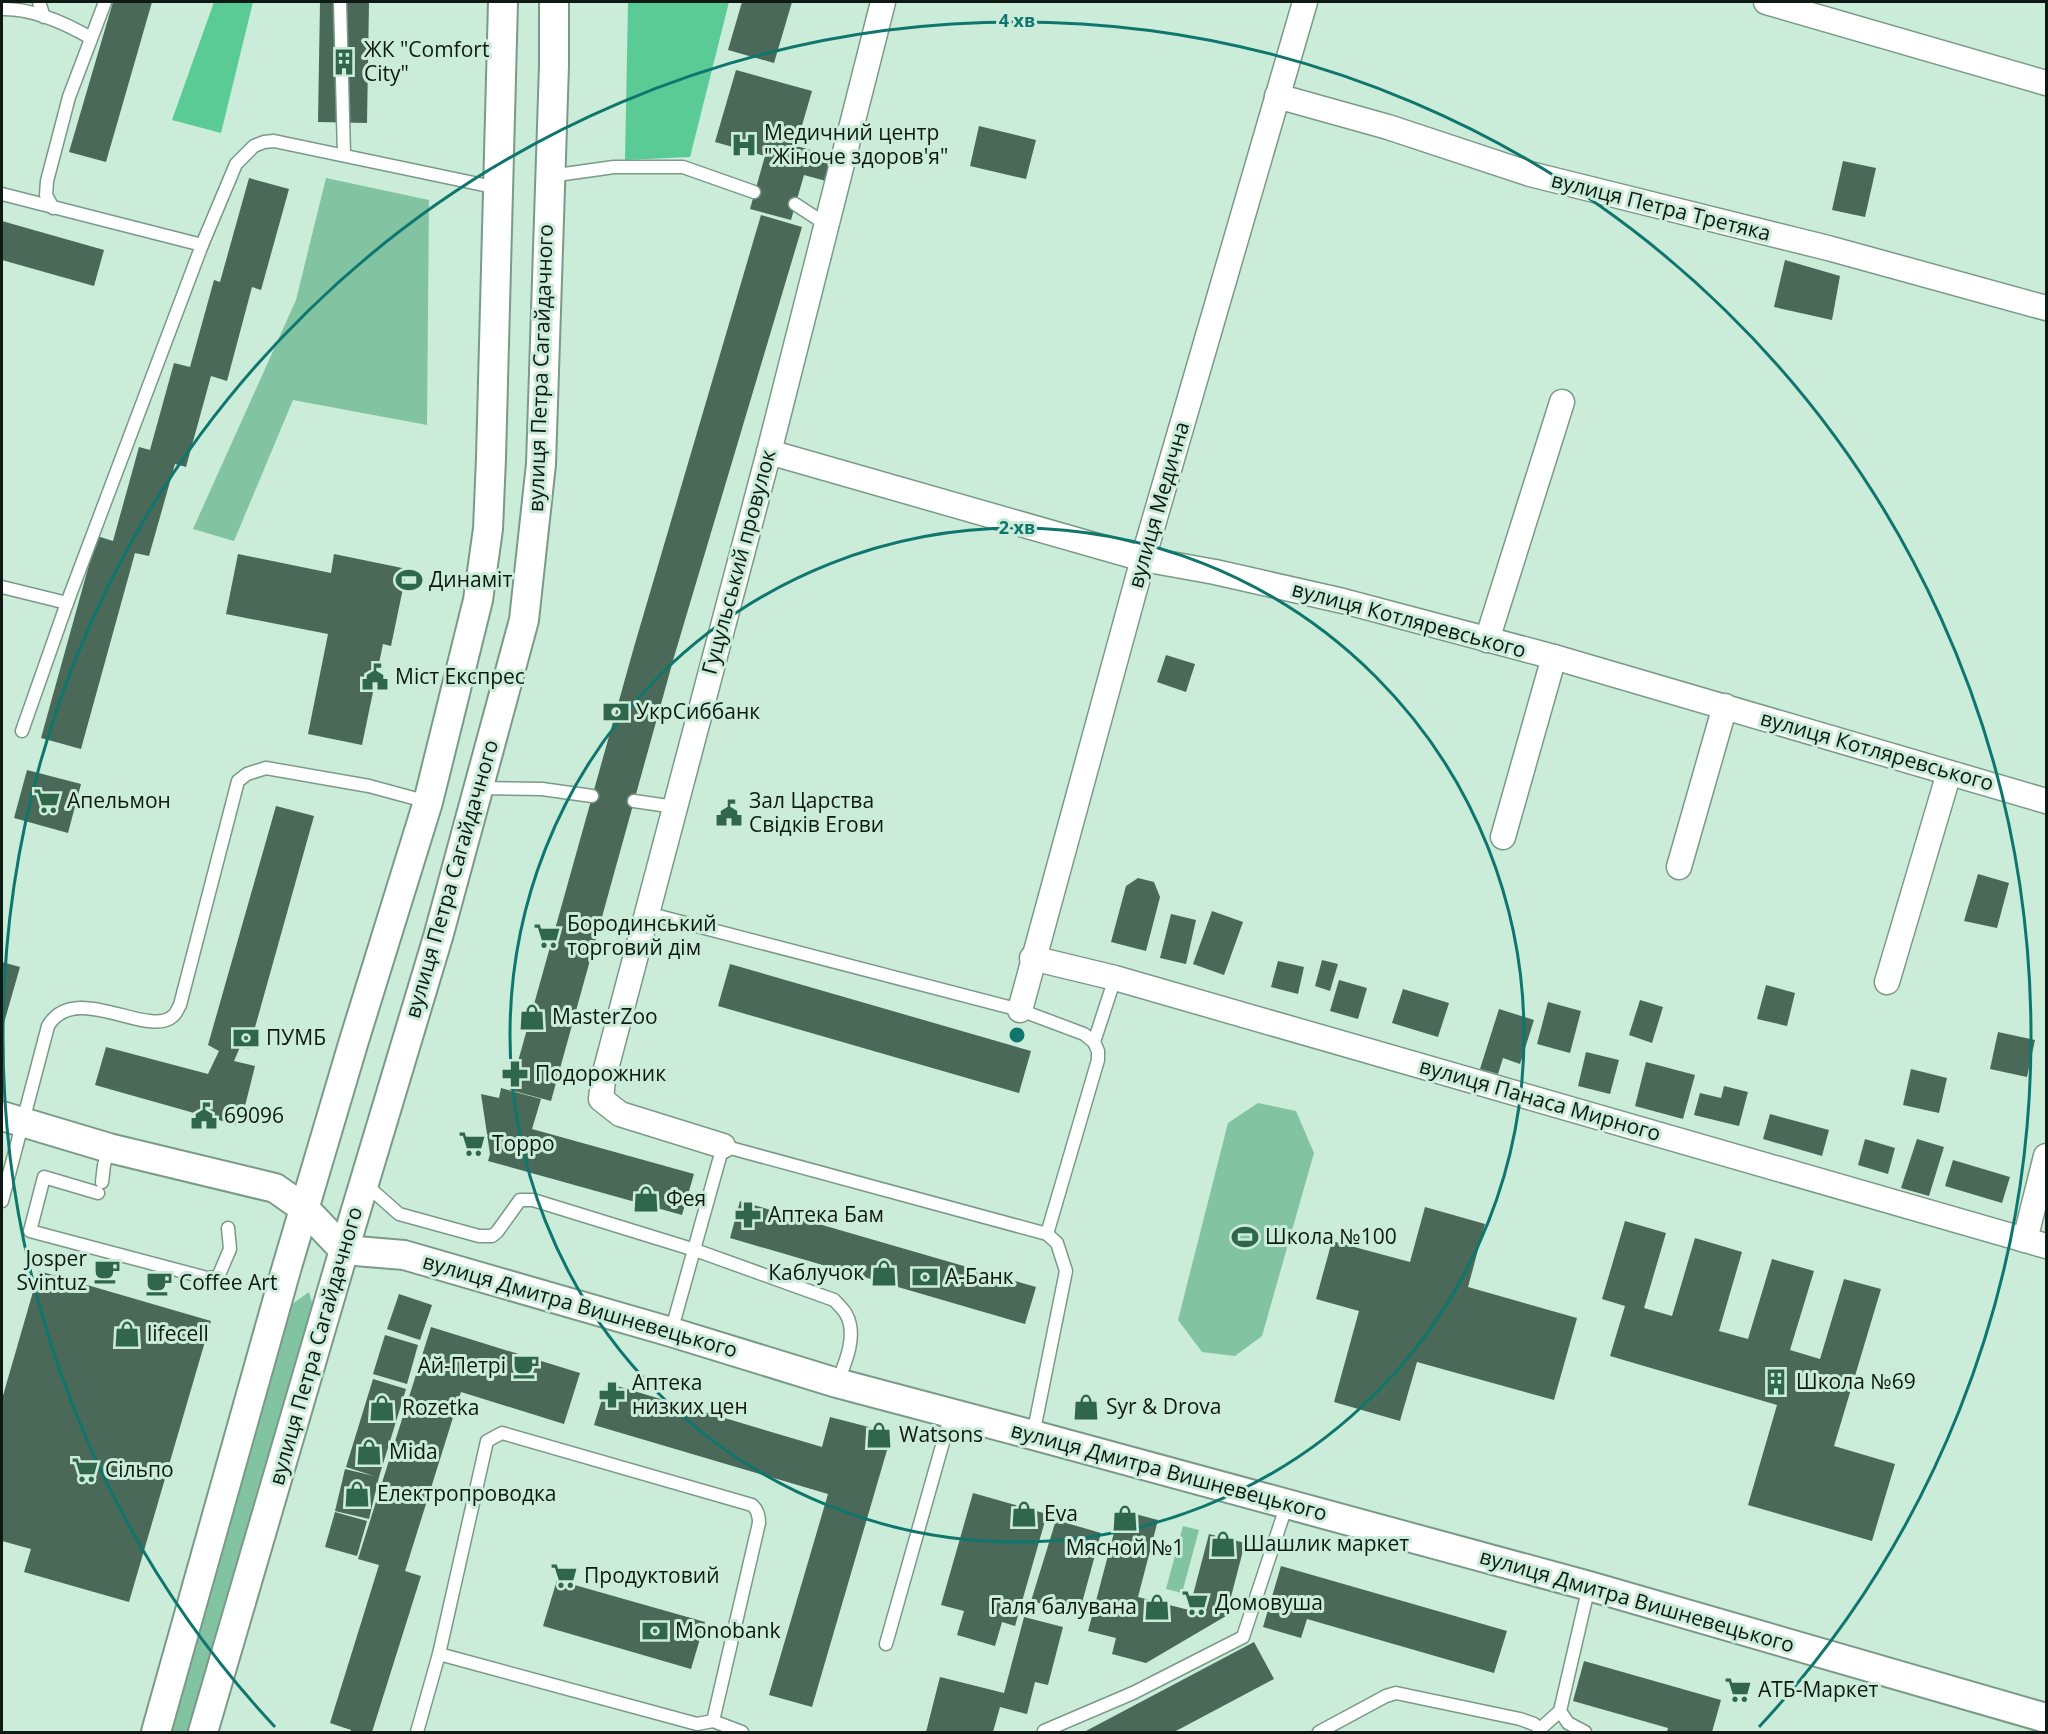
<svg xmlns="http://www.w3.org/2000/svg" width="2048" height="1734" viewBox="0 0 2048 1734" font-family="'Open Sans',sans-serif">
	<rect width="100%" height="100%" fill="#caecd9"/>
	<g fill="#82c4a2">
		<polygon points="326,178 429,200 427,425 293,400 234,541 193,529 296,300"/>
		<polygon points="1258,1103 1296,1111 1314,1153 1262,1336 1235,1356 1202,1352 1178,1320 1228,1123"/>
		<polygon points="309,1292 314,1310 190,1732 169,1732 292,1304"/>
		<polygon points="1183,1526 1199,1530 1182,1593 1166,1589"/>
	</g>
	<g fill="#5bcb96">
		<polygon points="214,2 253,2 221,133 172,120"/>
		<polygon points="628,2 729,2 690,157 625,160"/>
	</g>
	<g fill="#4a6958">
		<polygon points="113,2 152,2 106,162 69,152"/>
		<polygon points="320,2 369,2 367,123 318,122"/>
		<polygon points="742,2 792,2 774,63 728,50"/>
		<polygon points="736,70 812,91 796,146 833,156 826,181 804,175 791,220 750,209 765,156 715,142"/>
		<polygon points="979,126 1036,140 1026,179 970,166"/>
		<polygon points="1843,161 1876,168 1865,217 1832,210"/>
		<polygon points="249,178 289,189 261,290 252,287 227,381 211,376 186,467 175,464 149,556 135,553 81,749 41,738 97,536 113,541 139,447 150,450 174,363 190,367 214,280 220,282"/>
		<polygon points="761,215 802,227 674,657 551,1101 510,1090 634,647"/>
		<polygon points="2,221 104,250 94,286 2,260"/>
		<polygon points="1785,260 1840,276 1832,320 1774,307"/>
		<polygon points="238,554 331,573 334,554 407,569 391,646 383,644 362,745 308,734 328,634 226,614"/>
		<polygon points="1166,655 1195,664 1186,692 1157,682"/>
		<polygon points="27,770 81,784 68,833 14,818"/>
		<polygon points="276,806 314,816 249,1049 240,1047 234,1061 255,1066 240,1126 95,1085 106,1047 208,1074 219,1051 208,1045"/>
		<polygon points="1978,874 2009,883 1997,928 1964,921"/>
		<polygon points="1138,878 1154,882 1160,897 1146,951 1111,942 1126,886"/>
		<polygon points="1212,911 1243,922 1224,975 1193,964"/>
		<polygon points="1171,914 1196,920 1186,964 1160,958"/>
		<polygon points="1322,960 1338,964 1330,991 1315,986"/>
		<polygon points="1278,961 1304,967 1298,994 1271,987"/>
		<polygon points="2,962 20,967 2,1030"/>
		<polygon points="730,964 1031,1051 1019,1093 718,1006"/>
		<polygon points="1339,980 1367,988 1358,1019 1330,1011"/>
		<polygon points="1766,985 1795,993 1787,1026 1757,1019"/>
		<polygon points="1403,989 1449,1003 1438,1037 1392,1023"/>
		<polygon points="1640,1000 1663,1007 1652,1043 1629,1035"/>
		<polygon points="1548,1002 1581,1011 1570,1053 1537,1044"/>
		<polygon points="1499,1009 1534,1020 1520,1064 1503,1058 1498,1074 1480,1069"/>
		<polygon points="1998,1032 2035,1040 2027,1077 1990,1069"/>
		<polygon points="1586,1052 1619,1060 1610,1094 1578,1086"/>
		<polygon points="1646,1062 1695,1075 1683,1119 1635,1106"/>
		<polygon points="1911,1069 1947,1078 1939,1113 1903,1105"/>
		<polygon points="1724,1086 1748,1092 1739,1126 1694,1115 1700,1093 1721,1098"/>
		<polygon points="501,1088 541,1099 532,1129 694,1174 682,1215 488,1161 490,1154 481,1094 499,1098"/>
		<polygon points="1770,1114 1829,1130 1822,1156 1763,1139"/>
		<polygon points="1865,1139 1895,1148 1888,1174 1858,1165"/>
		<polygon points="1917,1139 1944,1147 1929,1196 1901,1188"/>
		<polygon points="1953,1160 2010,1177 2002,1203 1945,1186"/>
		<polygon points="740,1201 1036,1287 1025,1324 730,1238"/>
		<polygon points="1425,1207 1485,1224 1468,1287 1577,1318 1554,1400 1417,1362 1400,1421 1334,1402 1359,1311 1316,1299 1332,1241 1410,1262"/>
		<polygon points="1625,1221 1666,1233 1644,1308 1672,1316 1695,1238 1742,1252 1719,1331 1748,1339 1772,1259 1814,1271 1790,1350 1820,1359 1844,1279 1881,1289 1834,1446 1895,1464 1872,1541 1748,1505 1777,1405 1610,1356 1625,1306 1602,1299"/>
		<polygon points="39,1271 211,1321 129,1602 24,1572 31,1549 2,1541 2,1399"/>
		<polygon points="399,1294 432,1305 420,1340 387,1329"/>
		<polygon points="431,1327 580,1373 564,1424 461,1392 405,1571 421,1576 372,1732 351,1732 351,1730 330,1723 379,1565 358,1559"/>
		<polygon points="385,1335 418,1345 407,1384 373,1374"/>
		<polygon points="373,1379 406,1389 379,1477 369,1519 335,1511 345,1469 374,1476 346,1467"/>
		<polygon points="607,1383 822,1447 830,1417 892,1433 812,1707 769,1695 828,1494 594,1425"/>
		<polygon points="973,1493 1047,1514 1015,1626 1002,1622 995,1646 957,1635 964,1611 941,1605"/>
		<polygon points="1120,1510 1158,1520 1138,1597 1189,1610 1209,1534 1245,1543 1226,1616 1146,1663 1112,1654 1116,1638 1088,1631"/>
		<polygon points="335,1512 367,1521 357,1556 325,1547"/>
		<polygon points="1056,1520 1101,1533 1079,1614 1031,1601"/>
		<polygon points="1281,1566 1507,1631 1494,1673 1307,1619 1301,1638 1263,1627"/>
		<polygon points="557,1580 705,1622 691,1669 543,1626"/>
		<polygon points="1024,1617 1063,1627 1048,1685 1035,1682 1027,1714 1000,1707 993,1732 926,1732 940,1677 1004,1693"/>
		<polygon points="1254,1642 1274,1679 1174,1732 1084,1732"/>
		<polygon points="1584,1661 1721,1700 1712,1732 1667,1732 1668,1728 1573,1701"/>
	</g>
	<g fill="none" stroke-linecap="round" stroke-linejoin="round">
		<g stroke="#7a9a88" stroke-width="15">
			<g id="service">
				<polyline points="39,2 44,17"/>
				<polyline points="340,2 344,155"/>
				<path d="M2 9C32 8 65 23 91 38"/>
				<polyline points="550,176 614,167 683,167 754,192"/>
				<polyline points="2,194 202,245"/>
				<polyline points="795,204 827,225"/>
				<polyline points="53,208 46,195 47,181 69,97 105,2"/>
				<polyline points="2,587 67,603"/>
				<polyline points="22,731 67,603 202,245 236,164 254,146 264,142 274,141 498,188"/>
				<polyline points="479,788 542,789 592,796"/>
				<polyline points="634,801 675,807"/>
				<polyline points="647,913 1020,1010 1084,1034 1094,1042"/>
				<polyline points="102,1182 104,1165 109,1148"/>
				<path d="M364 1183 399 1214 479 1236H492L497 1232 520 1200H533L695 1250 834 1300C838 1304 843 1309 846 1314 858 1335 845 1364 837 1383"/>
				<polyline points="98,1193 44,1177 30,1231 207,1278 218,1277 230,1249 228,1228"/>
				<path d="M2 1201 48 1026C75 980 148 1039 173 1016 176 1014 178 1008 180 1005L238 781 247 774 266 768 369 786 428 802"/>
				<polyline points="1047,1234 1098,1060 1098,1051 1094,1042 1115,978"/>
				<polyline points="671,1332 723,1146 1047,1234 1057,1243 1066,1271 1033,1435"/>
				<polyline points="886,1644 951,1414"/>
				<polyline points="439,1654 697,1724 713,1721 742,1732"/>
				<polyline points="1044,1731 1133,1693 1243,1637 1287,1504"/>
				<path d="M417 1732 439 1654 487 1441 502 1433 752 1505C758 1510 759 1516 759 1523L713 1721"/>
				<polyline points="1319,1732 1386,1696 1396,1693 1520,1719 1534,1724 1540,1729 1560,1711"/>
				<polyline points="1585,1732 1568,1723 1560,1711 1589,1586"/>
			</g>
		</g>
		<g stroke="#7a9a88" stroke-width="27">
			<g id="minor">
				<polyline points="1766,2 2046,83"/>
				<polyline points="1277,96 1388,127 1530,174 1828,248 2046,308"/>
				<polyline points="769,452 1143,559 1215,572 1343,601 1554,657 2046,801"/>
				<polyline points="1487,640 1562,402"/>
				<polyline points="1503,837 1554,657"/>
				<polyline points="1679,867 1725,706"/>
				<polyline points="1032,958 1115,978 2046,1246"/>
				<polyline points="1887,982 1949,773"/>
				<polyline points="1020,1010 1143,559 1305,2"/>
				<polyline points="723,1146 620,1114 601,1099 603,1080 769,452 883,2"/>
				<polyline points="2025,1240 2046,1156"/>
			</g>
		</g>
		<g stroke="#7a9a88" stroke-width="32">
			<g id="tertiary">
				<polyline points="2,1116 109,1148 275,1188 305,1209 344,1250 404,1255 671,1332 837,1383 1033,1435 1589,1586 2046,1718"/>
				<polyline points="156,1732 286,1270 353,1044 428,802 478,600 488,529 491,458 503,2"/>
				<polyline points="203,1732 344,1250 438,937 524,620 541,464 554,65 554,2"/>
			</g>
		</g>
		<use href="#service" stroke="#fff" stroke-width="12"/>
		<use href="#minor" stroke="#fff" stroke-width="24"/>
		<use href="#tertiary" stroke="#fff" stroke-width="28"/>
	</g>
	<g fill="none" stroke="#0f766e" stroke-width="3">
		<circle cx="1017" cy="1035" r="507"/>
		<path d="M275 1727A1014 1014 0 1 1 1759 1727"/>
	</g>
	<defs>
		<g id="building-bare" transform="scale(2.07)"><path d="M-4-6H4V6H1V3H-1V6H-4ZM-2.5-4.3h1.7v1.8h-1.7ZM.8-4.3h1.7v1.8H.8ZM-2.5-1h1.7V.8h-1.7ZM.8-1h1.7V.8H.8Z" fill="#30664c" stroke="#caecd9" stroke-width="2.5" paint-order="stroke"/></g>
		<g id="hospital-bare" transform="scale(2.07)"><path d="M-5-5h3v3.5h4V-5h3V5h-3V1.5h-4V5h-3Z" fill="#30664c" stroke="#caecd9" stroke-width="2.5" paint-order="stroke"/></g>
		<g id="stadium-bare" transform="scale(2.07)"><path d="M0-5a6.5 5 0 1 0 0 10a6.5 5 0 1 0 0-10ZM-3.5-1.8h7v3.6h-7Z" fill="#30664c" stroke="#caecd9" stroke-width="2.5" paint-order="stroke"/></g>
		<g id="civic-bare" transform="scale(2.07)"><path d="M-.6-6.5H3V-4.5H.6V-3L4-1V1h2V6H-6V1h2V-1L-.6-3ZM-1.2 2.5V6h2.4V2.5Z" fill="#30664c" stroke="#caecd9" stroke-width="2.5" paint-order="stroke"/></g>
		<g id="bank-bare" transform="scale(2.07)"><path d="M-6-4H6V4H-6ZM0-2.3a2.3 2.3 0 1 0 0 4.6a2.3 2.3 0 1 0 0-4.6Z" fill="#30664c" stroke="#caecd9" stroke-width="2.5" paint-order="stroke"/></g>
		<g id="supermarket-bare" transform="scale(2.07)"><path d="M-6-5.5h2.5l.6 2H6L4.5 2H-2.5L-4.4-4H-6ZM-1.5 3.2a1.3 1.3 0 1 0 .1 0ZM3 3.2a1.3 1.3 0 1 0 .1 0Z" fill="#30664c" stroke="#caecd9" stroke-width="2.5" paint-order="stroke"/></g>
		<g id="shop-bare" transform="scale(2.07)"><path d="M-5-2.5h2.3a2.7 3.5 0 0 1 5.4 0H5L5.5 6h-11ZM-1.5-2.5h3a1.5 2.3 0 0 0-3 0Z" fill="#30664c" stroke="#caecd9" stroke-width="2.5" paint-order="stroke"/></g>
		<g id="pharmacy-bare" transform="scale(2.07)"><path d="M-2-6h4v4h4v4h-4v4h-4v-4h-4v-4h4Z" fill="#30664c" stroke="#caecd9" stroke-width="2.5" paint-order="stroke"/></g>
		<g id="cafe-bare" transform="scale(2.07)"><path d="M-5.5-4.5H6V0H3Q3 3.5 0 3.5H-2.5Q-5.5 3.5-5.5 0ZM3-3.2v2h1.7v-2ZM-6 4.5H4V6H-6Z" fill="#30664c" stroke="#caecd9" stroke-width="2.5" paint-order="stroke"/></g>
	</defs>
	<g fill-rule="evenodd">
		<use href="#building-bare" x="344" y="62"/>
		<use href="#hospital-bare" x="744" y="145"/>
		<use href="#stadium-bare" x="409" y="580"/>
		<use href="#civic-bare" x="375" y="677"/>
		<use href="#bank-bare" x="616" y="712"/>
		<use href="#supermarket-bare" x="47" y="801"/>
		<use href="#civic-bare" x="729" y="813"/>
		<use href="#supermarket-bare" x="547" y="936"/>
		<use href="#shop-bare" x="532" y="1017"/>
		<use href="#bank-bare" x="246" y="1038"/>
		<use href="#pharmacy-bare" x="515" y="1074"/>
		<use href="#civic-bare" x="204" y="1116"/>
		<use href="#supermarket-bare" x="472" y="1144"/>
		<use href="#shop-bare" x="646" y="1199"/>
		<use href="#pharmacy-bare" x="748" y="1215"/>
		<use href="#stadium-bare" x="1245" y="1237"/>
		<use href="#cafe-bare" x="107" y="1271"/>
		<use href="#shop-bare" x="884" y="1273"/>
		<use href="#bank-bare" x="925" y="1277"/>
		<use href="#cafe-bare" x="159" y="1283"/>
		<use href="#shop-bare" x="127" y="1334"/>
		<use href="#cafe-bare" x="526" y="1366"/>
		<use href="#building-bare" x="1776" y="1382"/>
		<use href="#pharmacy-bare" x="612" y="1395"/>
		<use href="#shop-bare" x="1086" y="1407"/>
		<use href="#shop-bare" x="382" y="1408"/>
		<use href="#shop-bare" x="879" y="1435"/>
		<use href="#shop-bare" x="369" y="1452"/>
		<use href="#supermarket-bare" x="85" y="1470"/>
		<use href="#shop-bare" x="357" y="1494"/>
		<use href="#shop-bare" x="1024" y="1514"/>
		<use href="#shop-bare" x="1125" y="1518"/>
		<use href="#shop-bare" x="1223" y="1544"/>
		<use href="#supermarket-bare" x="564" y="1576"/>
		<use href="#supermarket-bare" x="1195" y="1603"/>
		<use href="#shop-bare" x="1157" y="1607"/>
		<use href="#bank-bare" x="655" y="1631"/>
		<use href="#supermarket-bare" x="1738" y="1690"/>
	</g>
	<g text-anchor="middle" stroke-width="6" stroke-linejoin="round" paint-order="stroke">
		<g font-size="21" fill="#0d1912" stroke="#caecd9" text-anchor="start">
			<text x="364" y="57">ЖК "Comfort<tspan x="364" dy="24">City"</tspan></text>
			<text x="764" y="140">Медичний центр<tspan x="764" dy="24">"Жіноче здоров'я"</tspan></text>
			<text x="429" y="587">Динаміт</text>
			<text x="395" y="684">Міст Експрес</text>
			<text x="636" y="719">УкрСиббанк</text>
			<text x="67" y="808">Апельмон</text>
			<text x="749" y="808">Зал Царства<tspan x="749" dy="24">Свiдкiв Егови</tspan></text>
			<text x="567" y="931">Бородинський<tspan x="567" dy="24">торговий дім</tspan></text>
			<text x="552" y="1024">MasterZoo</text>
			<text x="266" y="1045">ПУМБ</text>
			<text x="535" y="1081">Подорожник</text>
			<text x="224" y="1123">69096</text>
			<text x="492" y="1151">Торро</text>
			<text x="666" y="1206">Фея</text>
			<text x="768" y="1222">Аптека Бам</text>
			<text x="1265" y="1244">Школа №100</text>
			<text x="87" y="1266" text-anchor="end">Josper<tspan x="87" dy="24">Svintuz</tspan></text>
			<text x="864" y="1280" text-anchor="end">Каблучок</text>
			<text x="945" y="1284">А-Банк</text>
			<text x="179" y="1290">Coffee Art</text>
			<text x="147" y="1341">lifecell</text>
			<text x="506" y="1373" text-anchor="end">Ай-Петрі</text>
			<text x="1796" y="1389">Школа №69</text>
			<text x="632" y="1390">Аптека<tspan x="632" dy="24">низких цен</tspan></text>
			<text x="1106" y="1414">Syr &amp; Drova</text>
			<text x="402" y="1415">Rozetka</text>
			<text x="899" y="1442">Watsons</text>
			<text x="389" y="1459">Mida</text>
			<text x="105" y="1477">Сільпо</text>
			<text x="377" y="1501">Електропроводка</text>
			<text x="1044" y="1521">Eva</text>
			<text x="1243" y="1551">Шашлик маркет</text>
			<text x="1125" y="1555" text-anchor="middle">Мясной №1</text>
			<text x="584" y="1583">Продуктовий</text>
			<text x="1215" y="1610">Домовуша</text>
			<text x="1137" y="1614" text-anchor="end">Галя балувана</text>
			<text x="675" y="1638">Monobank</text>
			<text x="1758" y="1697">АТБ-Маркет</text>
		</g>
		<g font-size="21" fill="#0d1912" stroke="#caecd9">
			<text transform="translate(1661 207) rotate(14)" y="7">вулиця Петра Третяка</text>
			<text transform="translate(541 368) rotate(-88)" y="7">вулиця Петра Сагайдачного</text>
			<text transform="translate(1159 505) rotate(-74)" y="7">вулиця Медична</text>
			<text transform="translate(739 562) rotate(-75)" y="7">Гуцульський провулок</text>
			<text transform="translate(1409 620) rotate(15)" y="7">вулиця Котляревського</text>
			<text transform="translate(1877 751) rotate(16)" y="7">вулиця Котляревського</text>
			<text transform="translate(452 879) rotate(-74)" y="7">вулиця Петра Сагайдачного</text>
			<text transform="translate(1540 1100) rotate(16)" y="7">вулиця Панаса Мирного</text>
			<text transform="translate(580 1306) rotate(16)" y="7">вулиця Дмитра Вишневецького</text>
			<text transform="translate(316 1346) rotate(-74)" y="7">вулиця Петра Сагайдачного</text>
			<text transform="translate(1169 1472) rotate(15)" y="7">вулиця Дмитра Вишневецького</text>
			<text transform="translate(1637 1601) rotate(16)" y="7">вулиця Дмитра Вишневецького</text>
		</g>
	</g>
	<circle cx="1017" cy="1035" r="9" fill="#0f766e" stroke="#caecd9" stroke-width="3"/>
	<g font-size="18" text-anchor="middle" font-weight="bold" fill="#0f766e" stroke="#caecd9" stroke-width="6" stroke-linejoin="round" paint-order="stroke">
		<text x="1017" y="27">4 хв</text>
		<text x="1017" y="534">2 хв</text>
	</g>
	<rect width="2048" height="1734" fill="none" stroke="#0d1912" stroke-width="6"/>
</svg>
